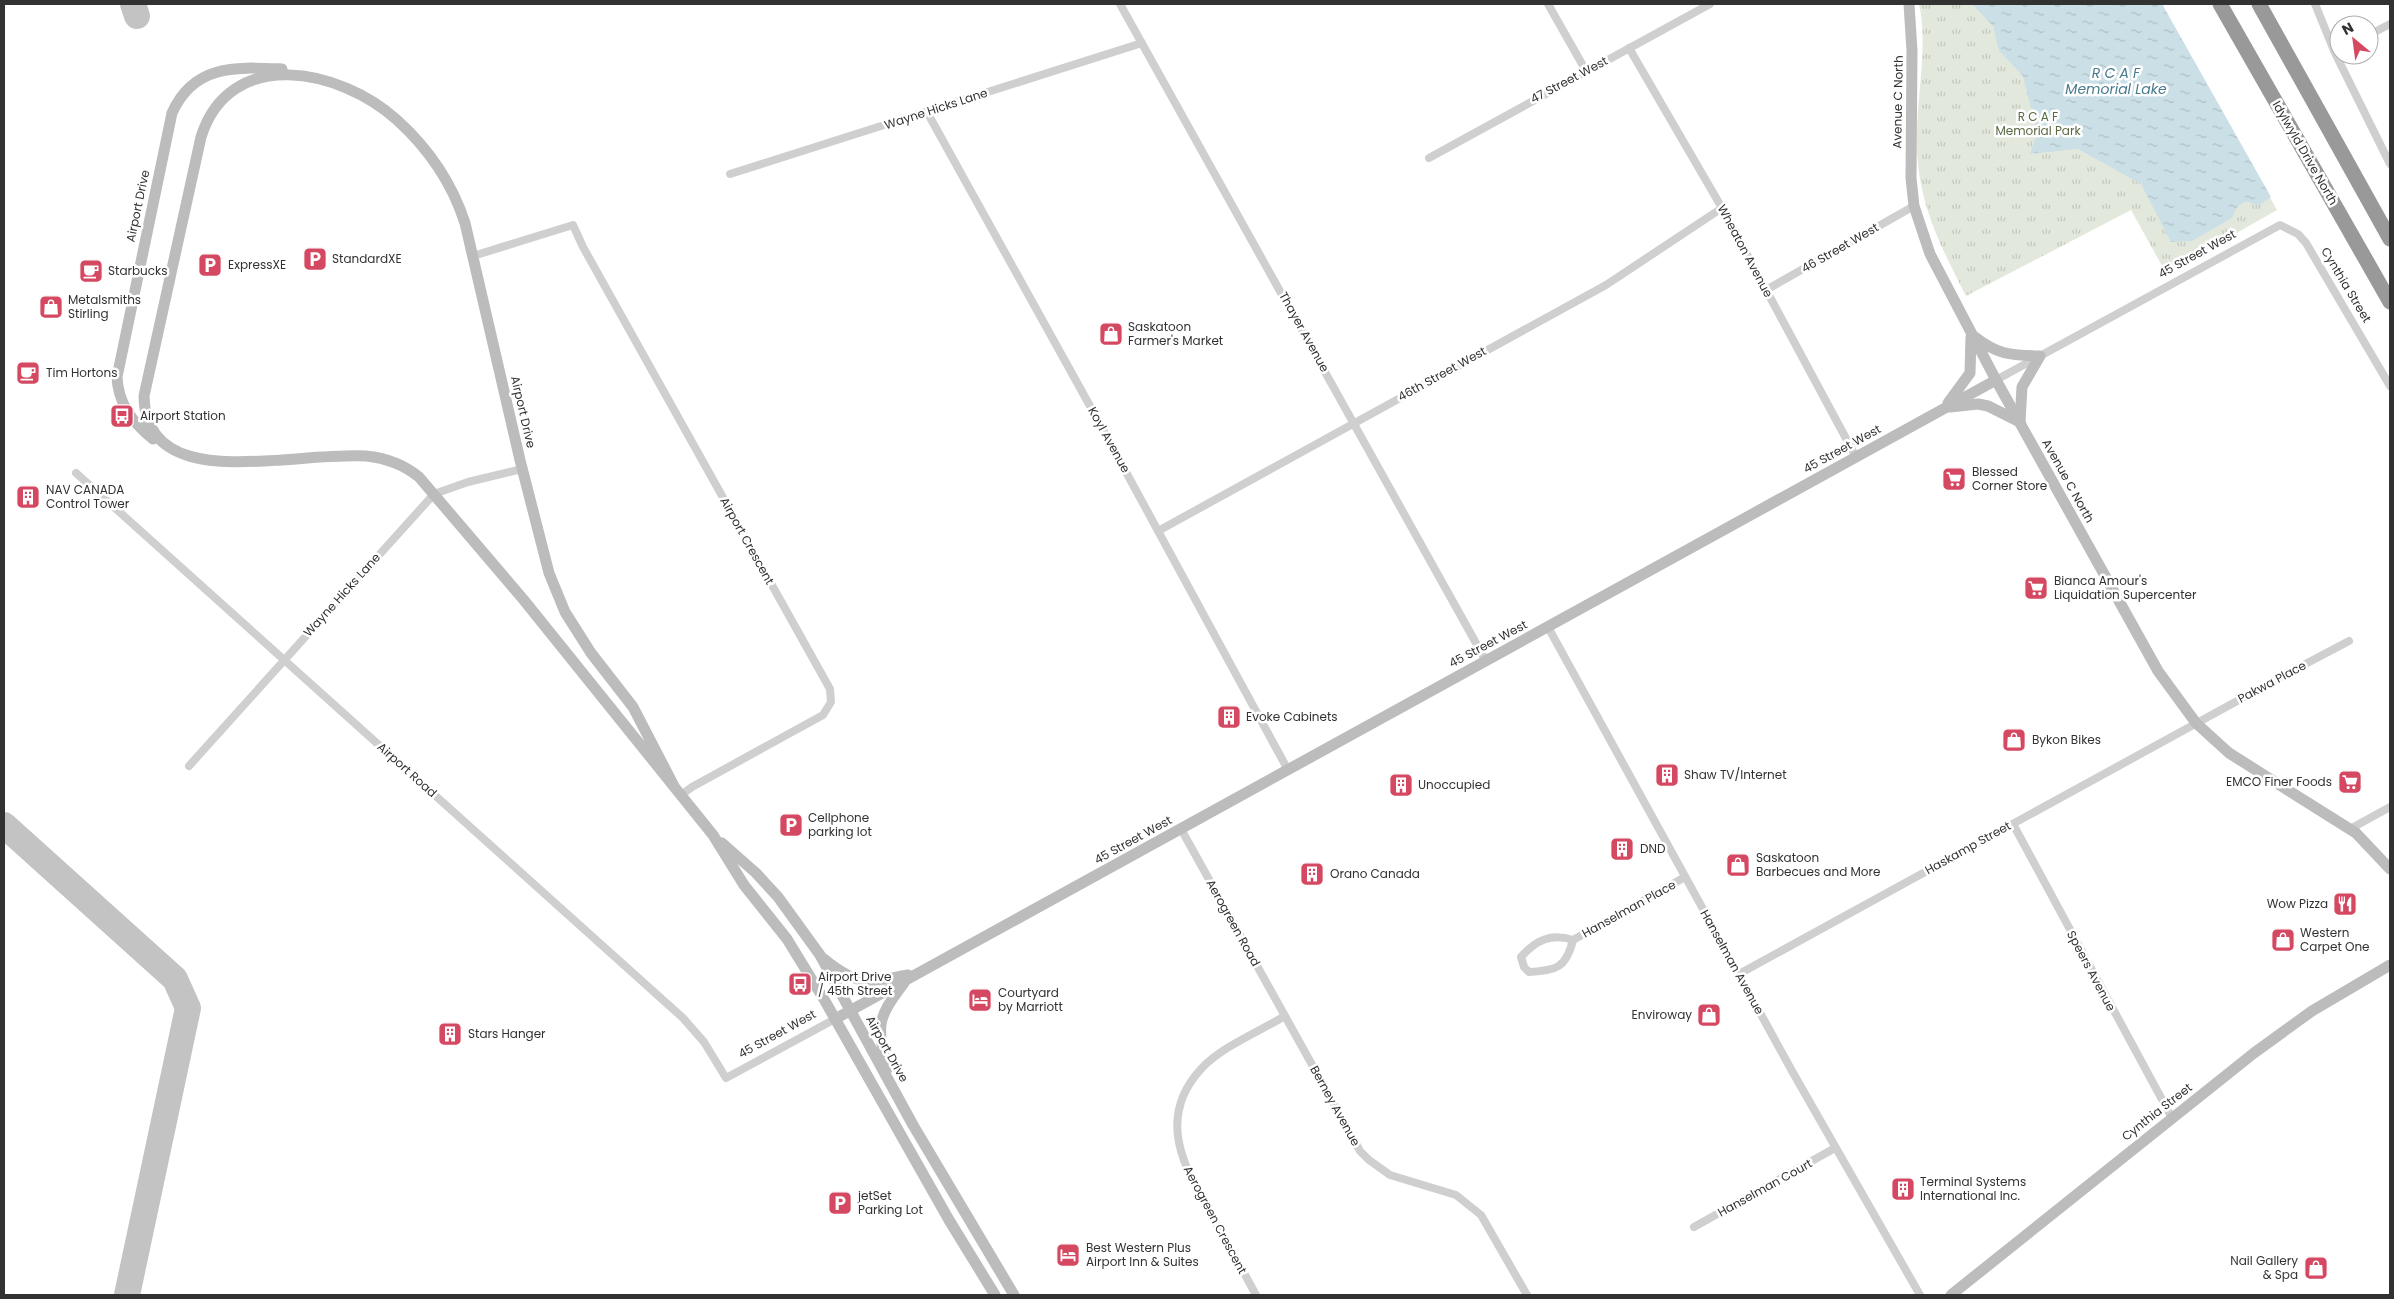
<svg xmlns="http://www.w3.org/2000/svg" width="2394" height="1299" viewBox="0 0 2394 1299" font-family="Poppins,sans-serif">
	<defs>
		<pattern id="park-tufts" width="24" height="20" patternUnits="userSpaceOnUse" patternTransform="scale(1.25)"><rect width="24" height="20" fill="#e3e8dc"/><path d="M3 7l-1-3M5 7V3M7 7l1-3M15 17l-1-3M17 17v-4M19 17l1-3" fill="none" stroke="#c3c7bd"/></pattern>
		<pattern id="water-ripples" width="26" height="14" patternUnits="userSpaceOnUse" patternTransform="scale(1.25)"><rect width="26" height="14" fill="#cbdfe7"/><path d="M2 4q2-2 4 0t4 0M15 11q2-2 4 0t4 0" fill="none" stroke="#afc0c7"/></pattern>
	</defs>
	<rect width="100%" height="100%" fill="#fff"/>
	<path fill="url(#park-tufts)" d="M1919 4H2162L2277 210 2166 273 2131 210 1966 296C1941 247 1919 205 1917 149 1915 104 1929 46 1919 4Z"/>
	<polygon fill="url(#water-ripples)" points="1972,4 2162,4 2271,197 2258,206 2246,201 2237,207 2232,218 2192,241 2171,242 2141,184 2078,149 2030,154 2037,133 2023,76 1999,51 1993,26"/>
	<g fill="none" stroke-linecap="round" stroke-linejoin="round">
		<g stroke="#c3c3c3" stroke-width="26">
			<polyline points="133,4 137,16"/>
			<polyline points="4,825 175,979 188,1008 127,1295"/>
		</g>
		<g stroke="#cfcfcf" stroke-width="8">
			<polyline points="1120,4 1486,661"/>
			<polyline points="1548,4 1586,71"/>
			<polyline points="2315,4 2335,53 2390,164"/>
			<polyline points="2369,35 2390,24"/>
			<polyline points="1629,48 1722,208 1856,457"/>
			<polyline points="927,112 1095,415 1288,770"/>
			<polyline points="1429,158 1710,4"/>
			<polyline points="730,174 1142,43"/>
			<polyline points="473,256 573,225 583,247 830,689 831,702 823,715 692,787 681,795"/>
			<polyline points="1766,290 1914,206"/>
			<polyline points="1996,380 2280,225 2298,234 2306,243 2390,386"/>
			<polyline points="76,473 683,1018 704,1042 726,1078 835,1019"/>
			<polyline points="1158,531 1606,285 1722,208"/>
			<polyline points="1548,627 1792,1071 1920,1295"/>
			<polyline points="189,766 434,494 468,482 522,469"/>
			<polyline points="2013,824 2172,1118"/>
			<polyline points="1181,829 1360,1151 1369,1160 1390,1175 1456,1195 1481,1215 1527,1295"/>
			<polyline points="2350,829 2390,807"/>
			<path d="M1573 940C1566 968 1557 970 1529 972L1524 967 1521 957C1536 940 1551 933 1573 940L1685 877"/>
			<polyline points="1739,974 2279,678 2349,641"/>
			<polyline points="1694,1227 1835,1148"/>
			<path d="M1256 1295C1242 1269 1228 1244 1213 1218 1185 1169 1155 1119 1201 1069 1221 1047 1260 1031 1285 1016"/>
		</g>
		<g stroke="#bcbcbc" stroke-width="11">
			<polyline points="1909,4 1912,51 1911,178 1914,206 1930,254 1996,380 2158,671 2196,723 2229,753 2356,833 2390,869"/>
			<path d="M1975 337C1998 355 2010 355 2040 356L2022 387 2020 422"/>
			<polyline points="1948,403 1970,373 1971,337"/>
			<polyline points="1950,407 1978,404 1988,406 2020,422"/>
			<path d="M153 439C133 423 118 404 117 377L172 113C194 64 236 67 282 69"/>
			<path d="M675 788 633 707 591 653 565 612 549 573 520 460 465 223C452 183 428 148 397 120 341 69 230 45 201 137L144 396C145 471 229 463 282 460 310 458 338 455 366 456 386 458 403 464 419 477L523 599 713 835 744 885 787 939 825 1001 949 1220 995 1295"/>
			<polyline points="722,843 756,873 778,897 820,955 913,1125 1014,1295"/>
			<path d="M824 959C858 987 867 982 908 975"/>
			<polyline points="835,1019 1996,380"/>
			<path d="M887 1069C877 1024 876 1020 904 983"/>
			<polyline points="1951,1295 2254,1053 2312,1011 2390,965"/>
		</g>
		<g stroke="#999" stroke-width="15">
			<polyline points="2220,4 2390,302"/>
			<polyline points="2259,4 2390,239"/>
		</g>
	</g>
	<defs>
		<g id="parking-square" transform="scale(1.25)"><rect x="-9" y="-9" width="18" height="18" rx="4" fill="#d54862" stroke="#fff"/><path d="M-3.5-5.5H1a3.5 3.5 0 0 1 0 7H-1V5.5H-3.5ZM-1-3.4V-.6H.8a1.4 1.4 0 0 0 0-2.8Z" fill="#fff"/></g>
		<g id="cafe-square" transform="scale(1.25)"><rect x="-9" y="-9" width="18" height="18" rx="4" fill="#d54862" stroke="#fff"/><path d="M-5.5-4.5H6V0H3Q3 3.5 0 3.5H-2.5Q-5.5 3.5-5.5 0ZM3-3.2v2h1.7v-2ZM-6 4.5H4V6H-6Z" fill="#fff"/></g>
		<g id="shop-square" transform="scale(1.25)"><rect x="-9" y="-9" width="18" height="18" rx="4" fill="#d54862" stroke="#fff"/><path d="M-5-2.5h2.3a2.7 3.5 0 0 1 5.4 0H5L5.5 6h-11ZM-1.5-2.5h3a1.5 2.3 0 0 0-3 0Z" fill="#fff"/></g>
		<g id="bus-square" transform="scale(1.25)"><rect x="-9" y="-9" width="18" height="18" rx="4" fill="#d54862" stroke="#fff"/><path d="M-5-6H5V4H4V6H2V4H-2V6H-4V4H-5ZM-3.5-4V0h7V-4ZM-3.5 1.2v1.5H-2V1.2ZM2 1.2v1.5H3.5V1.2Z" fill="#fff"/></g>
		<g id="supermarket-square" transform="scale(1.25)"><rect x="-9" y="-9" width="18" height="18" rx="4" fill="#d54862" stroke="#fff"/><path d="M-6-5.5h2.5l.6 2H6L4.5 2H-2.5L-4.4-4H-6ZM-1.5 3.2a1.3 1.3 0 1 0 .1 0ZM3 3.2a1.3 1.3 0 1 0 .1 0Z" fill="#fff"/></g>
		<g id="building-square" transform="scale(1.25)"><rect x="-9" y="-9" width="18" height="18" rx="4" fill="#d54862" stroke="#fff"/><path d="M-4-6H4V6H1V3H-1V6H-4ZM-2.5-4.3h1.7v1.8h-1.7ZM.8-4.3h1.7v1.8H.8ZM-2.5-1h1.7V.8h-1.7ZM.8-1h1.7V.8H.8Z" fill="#fff"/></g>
		<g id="restaurant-square" transform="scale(1.25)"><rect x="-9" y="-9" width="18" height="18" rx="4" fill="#d54862" stroke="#fff"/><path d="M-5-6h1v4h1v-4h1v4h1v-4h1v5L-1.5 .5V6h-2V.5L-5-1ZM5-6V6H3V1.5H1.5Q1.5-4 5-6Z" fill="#fff"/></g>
		<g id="hotel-square" transform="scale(1.25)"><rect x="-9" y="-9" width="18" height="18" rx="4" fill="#d54862" stroke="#fff"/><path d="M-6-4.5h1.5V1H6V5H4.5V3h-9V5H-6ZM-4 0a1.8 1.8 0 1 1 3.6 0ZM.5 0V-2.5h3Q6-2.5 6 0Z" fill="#fff"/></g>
	</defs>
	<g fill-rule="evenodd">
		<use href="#parking-square" x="315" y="259"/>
		<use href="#parking-square" x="210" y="265"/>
		<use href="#cafe-square" x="91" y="271"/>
		<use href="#shop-square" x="51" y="307"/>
		<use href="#shop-square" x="1111" y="334"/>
		<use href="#cafe-square" x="28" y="373"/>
		<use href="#bus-square" x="122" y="416"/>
		<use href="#supermarket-square" x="1954" y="479"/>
		<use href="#building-square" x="28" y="497"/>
		<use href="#supermarket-square" x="2036" y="588"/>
		<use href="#building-square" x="1229" y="717"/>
		<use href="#shop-square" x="2014" y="740"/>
		<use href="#building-square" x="1667" y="775"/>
		<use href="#supermarket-square" x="2350" y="782"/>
		<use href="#building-square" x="1401" y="785"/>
		<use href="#parking-square" x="791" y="825"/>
		<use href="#building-square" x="1622" y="849"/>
		<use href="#shop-square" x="1738" y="865"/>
		<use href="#building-square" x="1312" y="874"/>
		<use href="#restaurant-square" x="2345" y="904"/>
		<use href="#shop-square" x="2283" y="940"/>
		<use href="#bus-square" x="800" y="984"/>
		<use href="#hotel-square" x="980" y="1000"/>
		<use href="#shop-square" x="1709" y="1015"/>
		<use href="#building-square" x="450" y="1034"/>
		<use href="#building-square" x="1903" y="1189"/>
		<use href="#parking-square" x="840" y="1203"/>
		<use href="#hotel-square" x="1068" y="1255"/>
		<use href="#shop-square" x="2316" y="1268"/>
	</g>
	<g text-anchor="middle" stroke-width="5" stroke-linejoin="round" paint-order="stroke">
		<g font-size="12" fill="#323232" stroke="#fff">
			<text transform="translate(1569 80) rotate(-28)" y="4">47 Street West</text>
			<text transform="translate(1898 102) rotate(-89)" y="4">Avenue C North</text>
			<text transform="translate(936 109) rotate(-18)" y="4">Wayne Hicks Lane</text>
			<text transform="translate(2305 153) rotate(60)" y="4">Idylwyld Drive North</text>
			<text transform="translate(138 206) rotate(-78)" y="4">Airport Drive</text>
			<text transform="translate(1840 248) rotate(-30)" y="4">46 Street West</text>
			<text transform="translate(1745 251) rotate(62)" y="4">Wheaton Avenue</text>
			<text transform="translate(2197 254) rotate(-29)" y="4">45 Street West</text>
			<text transform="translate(2346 285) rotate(59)" y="4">Cynthia Street</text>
			<text transform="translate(1304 332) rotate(61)" y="4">Thayer Avenue</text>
			<text transform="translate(1442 374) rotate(-29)" y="4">46th Street West</text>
			<text transform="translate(523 412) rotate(77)" y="4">Airport Drive</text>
			<text transform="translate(1109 440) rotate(61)" y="4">Koyl Avenue</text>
			<text transform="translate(1842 449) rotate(-29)" y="4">45 Street West</text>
			<text transform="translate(2068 481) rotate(61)" y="4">Avenue C North</text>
			<text transform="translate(747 541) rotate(61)" y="4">Airport Crescent</text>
			<text transform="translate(342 595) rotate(-48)" y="4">Wayne Hicks Lane</text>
			<text transform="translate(1488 644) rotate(-28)" y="4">45 Street West</text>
			<text transform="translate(2272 682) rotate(-28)" y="4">Pakwa Place</text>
			<text transform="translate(407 770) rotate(42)" y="4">Airport Road</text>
			<text transform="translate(1133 840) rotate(-29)" y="4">45 Street West</text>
			<text transform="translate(1968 848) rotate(-29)" y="4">Haskamp Street</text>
			<text transform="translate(1629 909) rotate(-29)" y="4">Hanselman Place</text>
			<text transform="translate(1233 923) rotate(61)" y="4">Aerogreen Road</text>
			<text transform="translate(1732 962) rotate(61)" y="4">Hanselman Avenue</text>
			<text transform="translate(2091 971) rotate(62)" y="4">Speers Avenue</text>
			<text transform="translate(777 1034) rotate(-29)" y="4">45 Street West</text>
			<text transform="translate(887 1049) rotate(61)" y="4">Airport Drive</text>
			<text transform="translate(1335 1106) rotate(61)" y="4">Berney Avenue</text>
			<text transform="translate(2157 1112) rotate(-38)" y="4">Cynthia Street</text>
			<text transform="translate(1765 1188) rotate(-29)" y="4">Hanselman Court</text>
			<text transform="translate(1215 1220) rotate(62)" y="4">Aerogreen Crescent</text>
		</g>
		<g font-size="12" fill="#5a6a43" stroke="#fff">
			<text x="2038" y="121">R C A F<tspan x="2038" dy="14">Memorial Park</tspan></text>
		</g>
		<g font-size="12" fill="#323232" stroke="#fff" text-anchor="start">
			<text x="332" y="263">StandardXE</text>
			<text x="228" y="269">ExpressXE</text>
			<text x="108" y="275">Starbucks</text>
			<text x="68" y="304">Metalsmiths<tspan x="68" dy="14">Stirling</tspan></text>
			<text x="1128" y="331">Saskatoon<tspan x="1128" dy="14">Farmer's Market</tspan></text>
			<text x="46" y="377">Tim Hortons</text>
			<text x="140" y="420">Airport Station</text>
			<text x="1972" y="476">Blessed<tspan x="1972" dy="14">Corner Store</tspan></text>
			<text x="46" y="494">NAV CANADA<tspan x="46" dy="14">Control Tower</tspan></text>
			<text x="2054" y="585">Bianca Amour's<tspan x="2054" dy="14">Liquidation Supercenter</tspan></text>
			<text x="1246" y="721">Evoke Cabinets</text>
			<text x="2032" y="744">Bykon Bikes</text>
			<text x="1684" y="779">Shaw TV/Internet</text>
			<text x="2332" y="786" text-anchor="end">EMCO Finer Foods</text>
			<text x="1418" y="789">Unoccupied</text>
			<text x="808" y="822">Cellphone<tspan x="808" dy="14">parking lot</tspan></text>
			<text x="1640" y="853">DND</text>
			<text x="1756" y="862">Saskatoon<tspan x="1756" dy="14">Barbecues and More</tspan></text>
			<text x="1330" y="878">Orano Canada</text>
			<text x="2328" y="908" text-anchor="end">Wow Pizza</text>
			<text x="2300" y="937">Western<tspan x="2300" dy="14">Carpet One</tspan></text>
			<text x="818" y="981">Airport Drive<tspan x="818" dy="14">/ 45th Street</tspan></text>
			<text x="998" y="997">Courtyard<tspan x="998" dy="14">by Marriott</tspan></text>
			<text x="1692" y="1019" text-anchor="end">Enviroway</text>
			<text x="468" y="1038">Stars Hanger</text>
			<text x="1920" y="1186">Terminal Systems<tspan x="1920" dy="14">International Inc.</tspan></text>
			<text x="858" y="1200">jetSet<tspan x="858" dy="14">Parking Lot</tspan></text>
			<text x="1086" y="1252">Best Western Plus<tspan x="1086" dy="14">Airport Inn &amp; Suites</tspan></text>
			<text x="2298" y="1265" text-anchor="end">Nail Gallery<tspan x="2298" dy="14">&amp; Spa</tspan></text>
		</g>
		<g font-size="14" font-style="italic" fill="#477a8d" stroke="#fff">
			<text x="2116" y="78">R C A F<tspan x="2116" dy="16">Memorial Lake</tspan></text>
		</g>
	</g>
	<rect width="2394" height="1299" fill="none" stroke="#323232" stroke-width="10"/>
	<g transform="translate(2354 40) rotate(331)"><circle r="24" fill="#ffffff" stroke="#adadad"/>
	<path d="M0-4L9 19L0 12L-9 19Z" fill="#d54862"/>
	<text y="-8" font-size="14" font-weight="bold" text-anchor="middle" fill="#323232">N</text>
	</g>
</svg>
